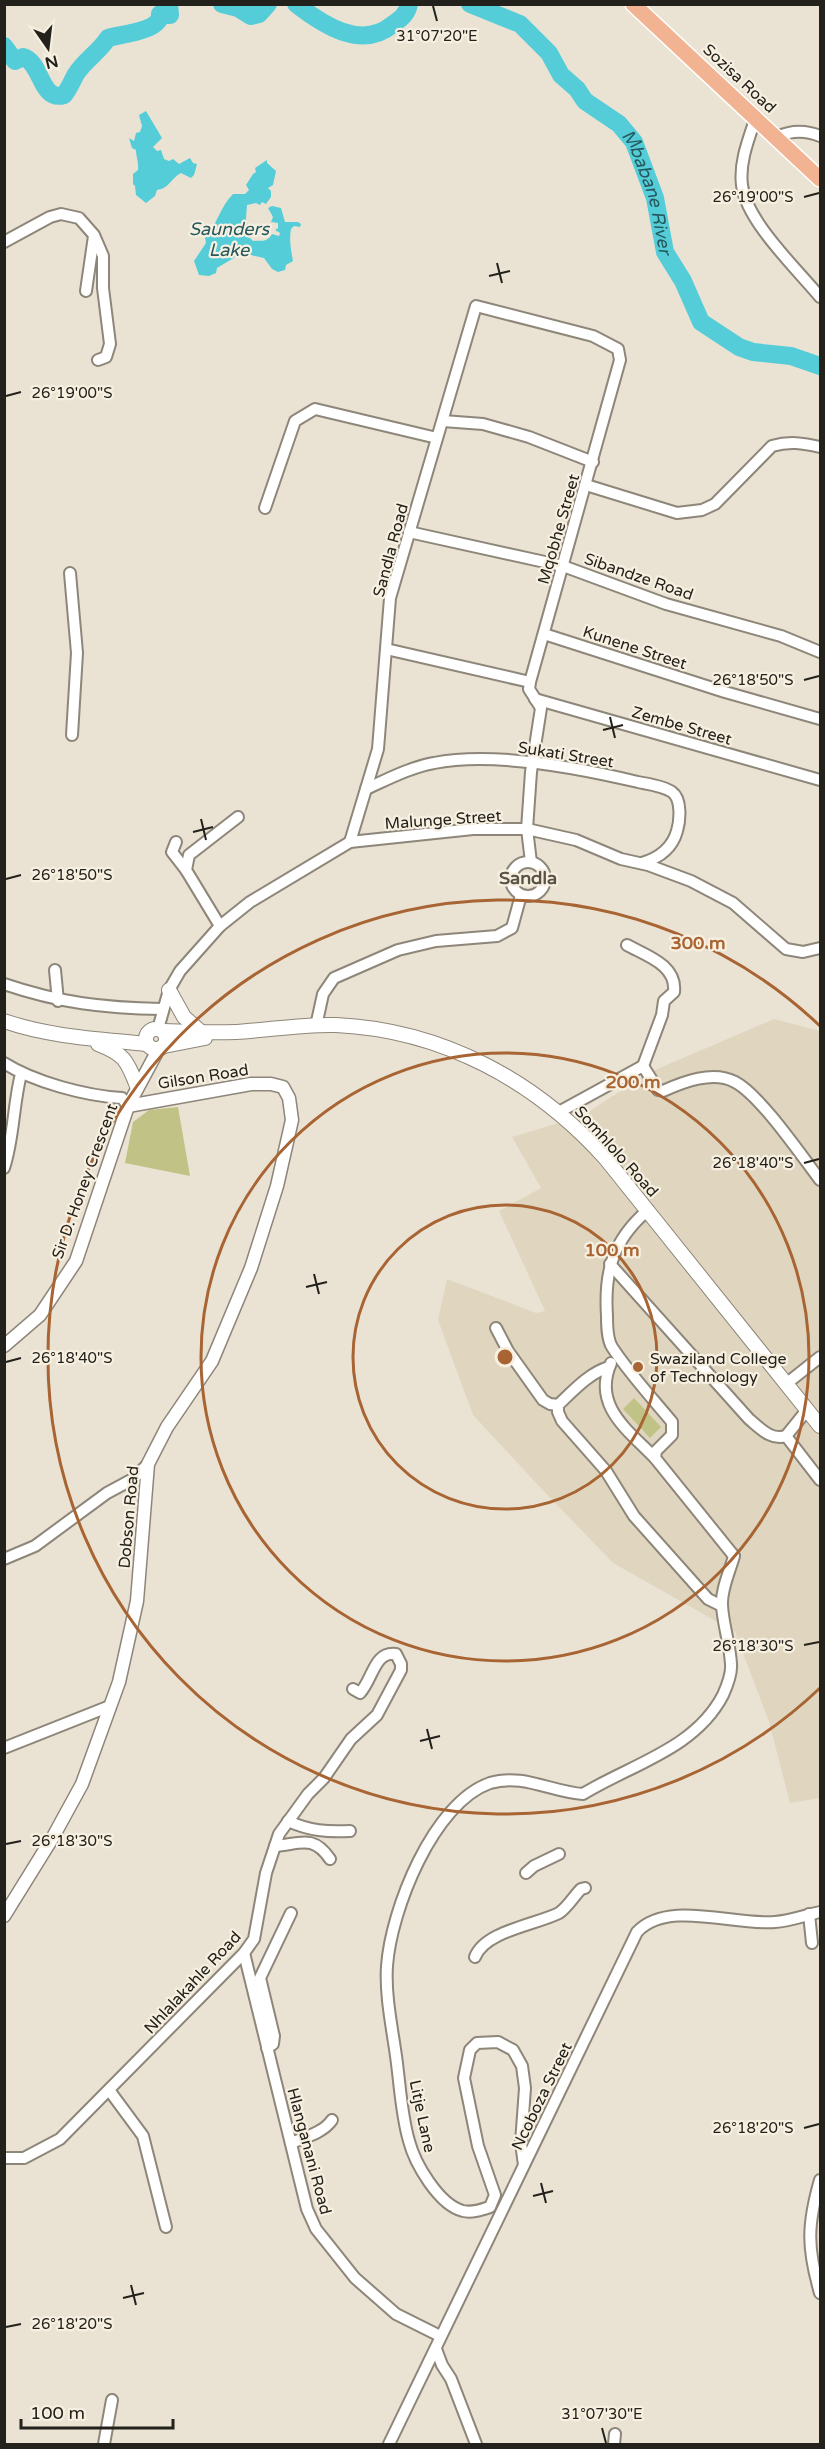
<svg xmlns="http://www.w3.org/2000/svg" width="825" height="2449" viewBox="0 0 825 2449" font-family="'Varela Round',sans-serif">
	<rect width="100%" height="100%" fill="#eae3d4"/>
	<polygon fill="#e0d6c0" points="774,1019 820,1031 820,1798 790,1803 769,1722 735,1632 613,1563 535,1482 473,1415 438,1320 447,1279 536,1313 545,1311 499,1211 541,1188 512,1137 582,1116 648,1073"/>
	<g fill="#c0c385">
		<polygon points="178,1107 190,1176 125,1163 133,1122 149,1110"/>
		<polygon points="634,1398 661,1427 650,1438 623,1409"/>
	</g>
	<g fill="#55cdd8">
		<path d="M146 111 162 138 153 147 157 151 161 150 164 159 169 161 173 159 179 164 190 158 193 163 197 164 194 175 191 178 181 173C170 179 170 188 157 190L155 196 146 203 136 195 135 186 133 184V174L138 170C139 163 136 157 136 150L132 148 129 138 134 141 136 133 140 132 142 126 139 115Z"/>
		<path d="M267 160V163L276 171 273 185 268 188 271 191V197L266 204 262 202 260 205 256 203 247 205 246 219 249 229 247 233 250 234 249 237 253 241C261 240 267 243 272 234L279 236 280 233 275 230 278 228V223L271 222 273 217 268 208 272 206 281 208 285 222H298L301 224 300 227 294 226 291 229C289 240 291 250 293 261L286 265 285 270 278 272 272 269 264 258 242 253 217 268 216 273 209 276 199 275 194 261 206 243 205 238C217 225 220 207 233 194H245L249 190 246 185 253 174 256 172 255 168Z"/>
	</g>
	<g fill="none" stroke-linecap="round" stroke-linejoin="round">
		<g stroke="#55cdd8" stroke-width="18">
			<polyline points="222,4 238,8 251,16 259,14 268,4"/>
			<path d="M296 4C323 25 361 50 392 25 400 19 407 15 409 4"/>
			<path id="s1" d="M470 4 520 24 549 53 561 75 577 89 585 101 619 124 634 142 655 198 665 252 683 281 701 322 739 347 753 352 791 356 820 366"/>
			<path d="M4 46 15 61 23 57C42 62 40 102 64 95 69 89 72 81 76 74 85 60 99 52 108 38 122 34 161 31 160 14L170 15 169 4"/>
		</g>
		<g stroke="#8d8679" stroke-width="14">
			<g id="minor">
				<path d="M756 117C749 138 739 162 742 185 746 221 797 269 820 297"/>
				<path d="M777 137C792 130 805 130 820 136"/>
				<polyline points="4,242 50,217 61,214 79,218 94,235 103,256 103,288 110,344 106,357 98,360"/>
				<polyline points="86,291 94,236"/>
				<polyline points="443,421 483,424 529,437 593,462"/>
				<path d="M586 485 677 513 702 510 715 504 772 446C789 441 803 443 820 447"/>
				<polyline points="265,508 295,421 315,409 437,438"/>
				<polyline points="409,532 563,566 666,604 781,636 820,652"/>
				<polyline points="70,573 77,653 72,735"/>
				<polyline points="544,634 725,692 820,719"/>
				<polyline points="386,649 530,682"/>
				<polyline points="535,699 820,780"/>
				<path d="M366 789C388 779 411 767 434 763 494 751 579 768 638 782 648 784 664 786 672 792 682 799 680 821 677 831 672 849 659 858 642 863"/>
				<polyline points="176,842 172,852 186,870"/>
				<polyline points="350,842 378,749 390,598 476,306 593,336 618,349 620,360 530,682 529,689 541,708 531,772 527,829 531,862"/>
				<circle cx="528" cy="879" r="17"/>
				<polyline points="220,926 186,870 189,855 238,817"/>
				<path d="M627 945C647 956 677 965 674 992L664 1001 662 1015 643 1066"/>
				<polyline points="55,970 58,1001"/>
				<path d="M4 984C60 1003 104 1008 162 1009"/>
				<polyline points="316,1026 323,994 334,978 398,950 436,941 497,936 512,928 521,895"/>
				<polyline points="158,1029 169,990 180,971 220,926 250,902 350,842 473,829 527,829 576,840 621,859 648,865 691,881 733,903 786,949 803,952 820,948"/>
				<path d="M4 1063C34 1082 86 1096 122 1098L128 1106"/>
				<path d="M559 1112 643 1066 658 1090 663 1091C683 1082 713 1070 735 1082 760 1095 801 1155 820 1180"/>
				<path d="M4 1168C14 1138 13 1105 21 1074"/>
				<path d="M610 1264 749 1419C760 1428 771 1441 786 1436L807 1410"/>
				<polyline points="496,1328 508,1351 543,1400 550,1404 558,1405"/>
				<path d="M611 1363C592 1406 628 1430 655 1458"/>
				<path d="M609 1367C589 1373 574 1390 558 1405V1412L562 1421 606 1471 634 1516 708 1599 722 1606"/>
				<polyline points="786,1384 820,1357"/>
				<polyline points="786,1436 820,1480"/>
				<polyline points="4,1559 35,1546 107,1493 133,1479 148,1464"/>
				<polyline points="4,1748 110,1706"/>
				<path d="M288 1821C310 1831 327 1832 350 1831"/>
				<path d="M275 1846C300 1844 313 1834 330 1859"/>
				<polyline points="526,1873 534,1866 559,1854"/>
				<polyline points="809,1914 812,1943"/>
				<polyline points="244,1953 307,2209 316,2229 355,2278 396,2314 440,2336"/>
				<path d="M475 1957C485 1931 535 1925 559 1913 567 1908 574 1896 581 1889L585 1888"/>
				<polyline points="267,2048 273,2044 274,2036 260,1978 291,1913"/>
				<polyline points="109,2090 143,2136 166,2227"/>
				<path d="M291 2143C305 2137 323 2133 332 2120"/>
				<path d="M4 2158H24L60 2139 244 1953 254 1939 266 1873 279 1834 308 1794 324 1778 351 1739 377 1715 401 1670V1664L396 1654C374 1651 373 1679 360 1693L353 1689"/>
				<path d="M524 2165 521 2143 525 2088 522 2066 513 2050 498 2042 477 2043 470 2050 464 2078 478 2146 495 2195 490 2207C481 2210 472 2213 463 2211 439 2205 415 2164 409 2141 401 2114 400 2084 396 2056 392 2027 385 1995 387 1966 391 1910 433 1803 490 1783 522 1773 552 1792 583 1794 632 1764 695 1749 723 1695 727 1686 732 1674 731 1664 730 1644 723 1625 722 1605 721 1589 730 1571 734 1556L655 1458 656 1451 672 1435V1422C652 1398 629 1373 612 1347 607 1339 607 1325 607 1316 604 1271 613 1240 648 1210"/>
				<path d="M820 2180C807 2225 807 2248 820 2293"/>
				<polyline points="436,2349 442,2365 451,2379 476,2444"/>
				<polyline points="104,2444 112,2400"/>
				<path d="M389 2444 637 1932C668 1899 734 1926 775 1922 790 1921 806 1915 820 1912"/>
				<polyline points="614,2444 615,2434"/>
			</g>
		</g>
		<g stroke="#8d8679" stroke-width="15">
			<g id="tertiary">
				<polyline points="4,1346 40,1315 76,1261 128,1106 158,1050"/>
				<polyline points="4,1916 53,1837 82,1784 119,1682 137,1601 148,1464 167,1427 212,1361 251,1268 277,1186 292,1120 289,1098 283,1087 271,1084 251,1084 128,1106"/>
			</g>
		</g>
		<g stroke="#8d8679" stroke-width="16">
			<g id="secondary">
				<polyline points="169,990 184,1017 201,1032"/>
				<path d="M4 1021C50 1037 99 1039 147 1044"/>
				<circle cx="156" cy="1039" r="10"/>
				<path d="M163 1031C187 1032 212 1033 236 1032 269 1030 303 1024 336 1025 443 1030 536 1081 606 1159L820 1426"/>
				<path d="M98 1044C124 1054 127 1060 137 1086"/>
				<polyline points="164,1046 205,1038"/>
			</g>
		</g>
		<g stroke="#fff" stroke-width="18">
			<polyline id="primary" points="633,4 820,179"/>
		</g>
		<use href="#minor" stroke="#fff" stroke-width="10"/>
		<use href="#tertiary" stroke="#fff" stroke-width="12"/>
		<use href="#secondary" stroke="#fff" stroke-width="14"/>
		<use href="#primary" stroke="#f1b391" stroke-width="15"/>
	</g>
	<path fill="none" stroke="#23211b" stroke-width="2" d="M433 6 437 21M804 197 819 193M497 263 502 283M489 276 510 271M6 396 21 392M804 680 819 676M610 717 615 738M603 730 623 725M201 819 206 840M193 832 213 827M6 879 21 875M804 1163 819 1159M314 1274 319 1294M306 1287 327 1282M6 1362 21 1358M804 1645 819 1642M427 1729 432 1749M420 1741 440 1736M6 1844 21 1841M804 2128 819 2124M541 2183 546 2203M533 2196 553 2191M131 2285 136 2305M123 2298 144 2293M6 2327 21 2324M602 2428 606 2443"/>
	<g fill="none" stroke="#a86433" stroke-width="3">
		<circle cx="505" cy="1357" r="152"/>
		<circle cx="505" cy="1357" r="304"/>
		<path d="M820 1688A457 457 0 1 1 820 1026"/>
	</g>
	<circle fill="#a86433" stroke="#f7f0e1" stroke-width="2" cx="638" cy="1367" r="6"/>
	<g text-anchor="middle" stroke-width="4.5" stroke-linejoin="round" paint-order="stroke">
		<g font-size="16" fill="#23211b" stroke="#f7f0e1">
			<text transform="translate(740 78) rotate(43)" y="6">Sozisa Road</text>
			<text transform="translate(558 529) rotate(-74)" y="6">Mqobhe Street</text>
			<text transform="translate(390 550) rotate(-75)" y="6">Sandla Road</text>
			<text transform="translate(639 576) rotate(19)" y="6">Sibandze Road</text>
			<text transform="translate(635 647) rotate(18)" y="6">Kunene Street</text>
			<text transform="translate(682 725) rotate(16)" y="6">Zembe Street</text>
			<text transform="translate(566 754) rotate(9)" y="6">Sukati Street</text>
			<text transform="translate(443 819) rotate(-4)" y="6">Malunge Street</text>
			<text transform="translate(203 1076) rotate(-9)" y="6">Gilson Road</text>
			<text transform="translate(617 1151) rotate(48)" y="6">Somhlolo Road</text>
			<text transform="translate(84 1181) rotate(-70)" y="6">Sir D. Honey Crescent</text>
			<text transform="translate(128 1517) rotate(-85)" y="6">Dobson Road</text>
			<text transform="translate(192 1982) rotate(-47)" y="6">Nhlalakahle Road</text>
			<text transform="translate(541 2096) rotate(-64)" y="6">Ncoboza Street</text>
			<text transform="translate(423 2116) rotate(78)" y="6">Litje Lane</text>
			<text transform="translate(310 2151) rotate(75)" y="6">Hlanganani Road</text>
		</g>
		<g font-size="16" fill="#23211b" stroke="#f7f0e1" text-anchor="start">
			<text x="650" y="1364">Swaziland College<tspan x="650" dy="18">of Technology</tspan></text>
		</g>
		<g font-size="18" font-style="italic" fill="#26595e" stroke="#f7f0e1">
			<text dy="6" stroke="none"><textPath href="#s1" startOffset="272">Mbabane River</textPath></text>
			<text x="229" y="235">Saunders<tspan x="229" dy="21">Lake</tspan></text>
		</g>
		<g font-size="18" font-weight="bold" fill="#595347" stroke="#f7f0e1">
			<text x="528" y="884">Sandla</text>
		</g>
	</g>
	<g font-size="15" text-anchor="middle" fill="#23211b" stroke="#f7f0e1" stroke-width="4.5" stroke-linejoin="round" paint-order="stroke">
		<text x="437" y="41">31°07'20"E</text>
		<text x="753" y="202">26°19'00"S</text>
		<text x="72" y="398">26°19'00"S</text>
		<text x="753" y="685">26°18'50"S</text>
		<text x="72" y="880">26°18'50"S</text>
		<text x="753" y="1168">26°18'40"S</text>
		<text x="72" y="1363">26°18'40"S</text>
		<text x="753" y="1651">26°18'30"S</text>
		<text x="72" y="1846">26°18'30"S</text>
		<text x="753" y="2133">26°18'20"S</text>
		<text x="72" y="2329">26°18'20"S</text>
		<text x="602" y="2419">31°07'30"E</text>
	</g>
	<circle cx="505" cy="1357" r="9" fill="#a86433" stroke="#f7f0e1" stroke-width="3"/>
	<g font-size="18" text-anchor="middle" font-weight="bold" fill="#a86433" stroke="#f7f0e1" stroke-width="4.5" stroke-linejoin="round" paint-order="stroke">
		<text x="698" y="949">300 m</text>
		<text x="633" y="1088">200 m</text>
		<text x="612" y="1256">100 m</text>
	</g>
	<rect width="825" height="2449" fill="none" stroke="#23211b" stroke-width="12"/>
	<g transform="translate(48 48) rotate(166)" stroke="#f7f0e1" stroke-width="4.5" paint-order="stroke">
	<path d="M0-4.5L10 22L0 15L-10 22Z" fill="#23211b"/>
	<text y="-9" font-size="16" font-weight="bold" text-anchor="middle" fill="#23211b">N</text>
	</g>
	<path d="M21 2419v9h152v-9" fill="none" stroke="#23211b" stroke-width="3"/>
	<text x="30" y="2419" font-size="18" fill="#23211b" stroke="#f7f0e1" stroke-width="4.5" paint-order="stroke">100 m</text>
</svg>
